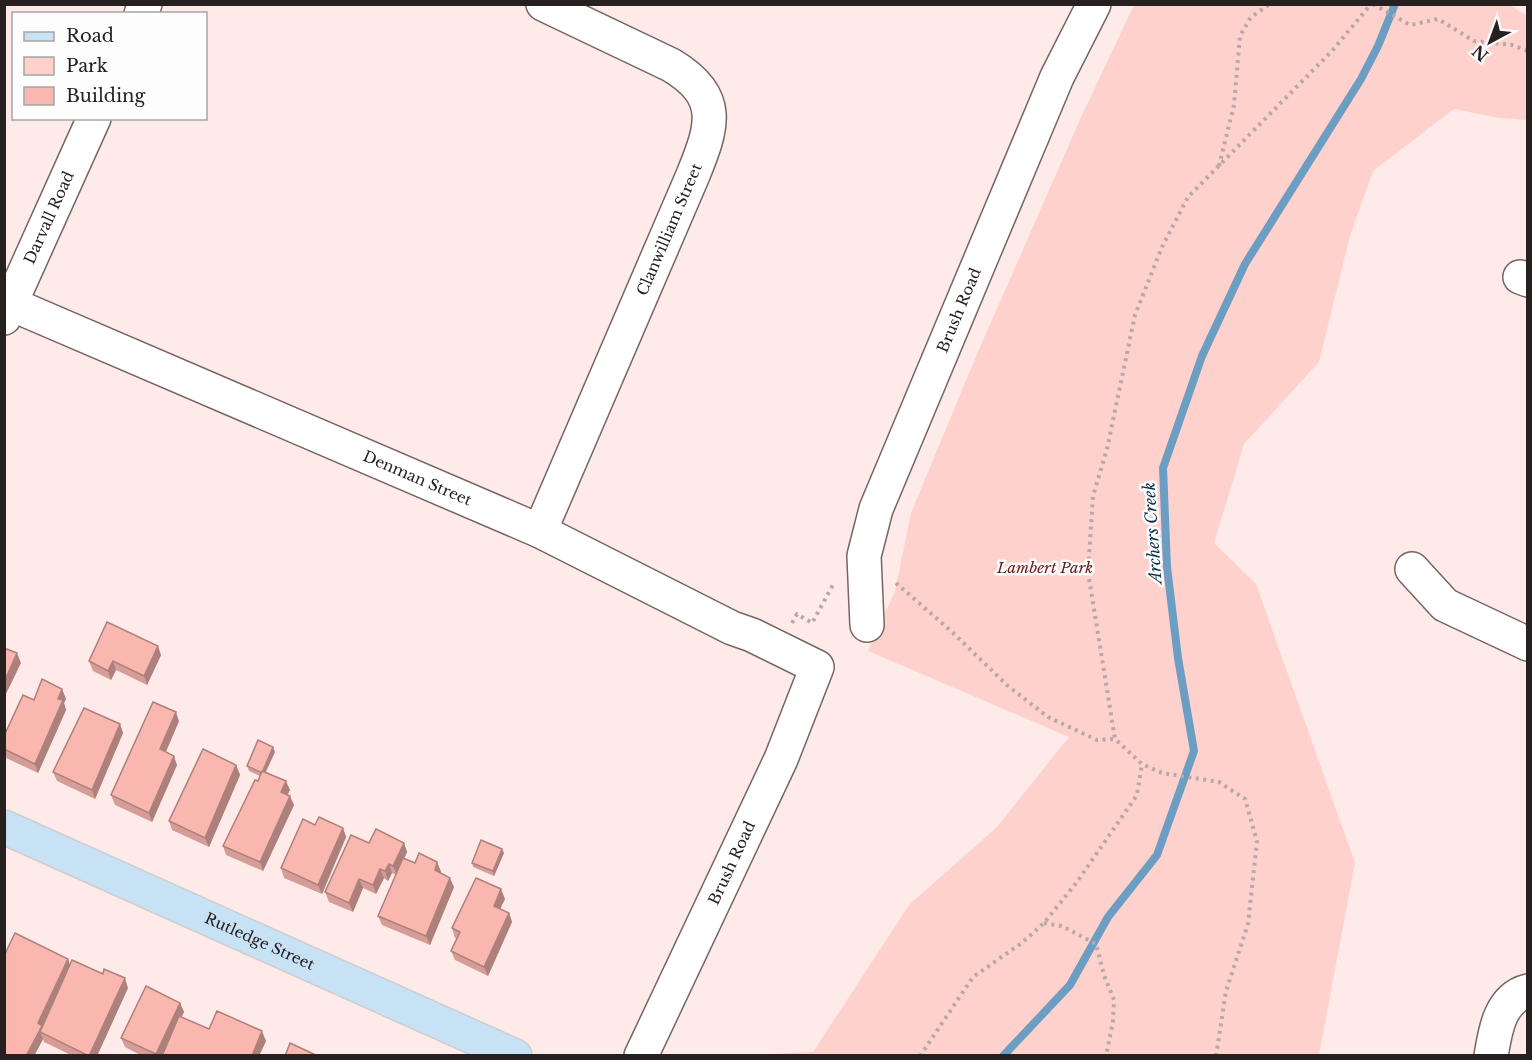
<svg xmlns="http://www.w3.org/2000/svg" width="1532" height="1060" viewBox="0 0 1532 1060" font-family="'Libre Baskerville',serif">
	<rect width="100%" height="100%" fill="#feebe9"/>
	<polygon fill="#fed1cc" points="1508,4 1527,16 1527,120 1499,118 1454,109 1373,171 1350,236 1319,362 1244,444 1214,543 1256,584 1355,863 1319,1055 718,1056 813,1052 909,905 997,827 1069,737 868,651 895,591 911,513 977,354 1082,115 1134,5"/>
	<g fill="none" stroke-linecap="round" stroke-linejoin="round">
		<polyline stroke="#6c9ec4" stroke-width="8" points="1003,1056 1070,985 1108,917 1157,855 1194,751 1178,658 1167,567 1163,468 1202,356 1245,264 1361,79 1378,46 1395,4"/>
		<g stroke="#756563" stroke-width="36">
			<g id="street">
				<polyline points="141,14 145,4"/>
				<polyline points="1520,277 1528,280"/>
				<path id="s1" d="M11 304 540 531 732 628 752 635 817 667 781 759 641 1056"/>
				<path id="s2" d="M4 318 94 118"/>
				<path id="s3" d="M540 531 693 175C713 126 723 96 671 65L543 4"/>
				<polyline points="1412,569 1445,605 1528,644"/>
				<path id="s4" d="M867 625 864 556 876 509 1057 77 1094 4"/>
				<path d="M1491 1056C1495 1031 1500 998 1528 991"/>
			</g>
		</g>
		<g stroke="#cfcece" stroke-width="36">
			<g id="primary">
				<path id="s5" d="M4 827 515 1056"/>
			</g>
		</g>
		<g stroke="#b8a9a7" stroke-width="4" stroke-dasharray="3 4.5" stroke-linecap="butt">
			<polyline points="1373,4 1410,25 1438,19 1474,41 1512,45 1528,51"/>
			<polyline points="1219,166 1234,105 1240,36 1251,17 1270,4"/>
			<polyline points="896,583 951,631 1008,686 1048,717 1097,740 1115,739"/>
			<polyline points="792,623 797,614 812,623 834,583"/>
			<polyline points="1044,923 1062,926 1096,944 1104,975 1114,1000 1113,1021 1106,1056"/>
			<polyline points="920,1056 973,977 1023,942 1044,923 1077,882 1137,795 1142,764"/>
			<polyline points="1216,1056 1226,991 1248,924 1257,841 1245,799 1219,782 1162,773 1142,764 1115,739 1088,572 1093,496 1107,449 1135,315 1162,247 1188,197 1332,51 1371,4"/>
		</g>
		<use href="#street" stroke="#fff" stroke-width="33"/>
		<use href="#primary" stroke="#c7e1f5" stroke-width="33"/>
	</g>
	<g fill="#d69d97">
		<polygon points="161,655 147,685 116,670 111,680 93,671 89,661"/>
		<polygon points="62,689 66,699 64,703 66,710 38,773 4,757 4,736"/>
		<polygon points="179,721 166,752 177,765 152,822 115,805 111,795"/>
		<polygon points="120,724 123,733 95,799 57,781 53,772"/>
		<polygon points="275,752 266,772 290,790 287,795 294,805 263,871 226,855 223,846 260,776 249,771 247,766"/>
		<polygon points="236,765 240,775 209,847 172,830 169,821"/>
		<polygon points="315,825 343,828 346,837 322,894 284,878 281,868"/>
		<polygon points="369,843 404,843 407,852 404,859 415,863 437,862 441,872 440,873 454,887 430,945 382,925 378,916 396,875 392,873 388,881 384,878 376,894 363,888 353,912 329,902 325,892"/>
		<polygon points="502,849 504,853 494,876 473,867 472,863"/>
		<polygon points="505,899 500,909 509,913 512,922 488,976 455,960 451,951 457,938 455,938 452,928"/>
		<polygon points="68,959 70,965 128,988 97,1056 73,1056 44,1042 43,1039 34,1056 4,1056"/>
		<polygon points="180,1003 184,1012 181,1017 209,1029 266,1041 259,1056 142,1056 125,1047 121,1038"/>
	</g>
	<g fill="#ae807b">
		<polygon points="158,646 161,655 147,685 144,676"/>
		<polygon points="17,653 21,663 4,698 4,682"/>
		<polygon points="113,661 116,670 111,680 108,671"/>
		<polygon points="62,689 66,699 64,703 66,710 38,773 35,764 58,699"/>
		<polygon points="176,712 179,721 163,758 160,749"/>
		<polygon points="120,724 123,733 95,799 92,790"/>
		<polygon points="273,747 275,752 263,777 262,773"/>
		<polygon points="174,756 177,765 152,822 149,813"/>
		<polygon points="236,765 240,775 209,847 205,838"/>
		<polygon points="286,781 290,790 284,801 281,792"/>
		<polygon points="290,796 294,805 263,871 260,862"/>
		<polygon points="343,828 346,837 322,894 318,885"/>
		<polygon points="404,843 407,852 397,875 393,866"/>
		<polygon points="502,849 504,853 494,876 493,871"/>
		<polygon points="437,862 441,872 438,879 435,870"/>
		<polygon points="389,864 392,873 388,881 385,871"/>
		<polygon points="380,869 384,878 376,894 373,885"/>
		<polygon points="450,878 454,887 430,945 426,936"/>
		<polygon points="359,879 363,888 353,912 349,903"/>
		<polygon points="501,889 505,899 497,915 494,906"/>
		<polygon points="509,913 512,922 488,976 484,967"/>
		<polygon points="68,959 71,968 40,1032 43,1039 34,1056 26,1056 38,1023"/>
		<polygon points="125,978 128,988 97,1056 89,1056"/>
		<polygon points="180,1003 184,1012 164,1056 157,1056 156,1054"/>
		<polygon points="262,1031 266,1041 259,1056 252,1056"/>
	</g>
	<g fill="#f9b7b0" stroke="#ae807b" stroke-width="1.5">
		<polygon points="107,622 158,646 144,676 113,661 108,671 89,661"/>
		<polygon points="4,648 17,653 4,682"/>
		<polygon points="42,679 62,689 58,699 63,700 35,764 4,749 4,736 23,695 34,700"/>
		<polygon points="153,702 176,712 160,749 174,756 149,813 111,795"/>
		<polygon points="84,708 120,724 92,790 53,772"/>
		<polygon points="258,740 273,747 262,773 247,766"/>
		<polygon points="203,749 236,765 205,838 169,821"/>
		<polygon points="262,771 286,781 281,792 290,796 260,862 223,846 255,780 258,781"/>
		<polygon points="319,817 343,828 318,885 281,868 303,819 315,825"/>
		<polygon points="376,829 404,843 393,866 389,864 385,871 380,869 373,885 359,879 349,903 325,892 351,835 369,843"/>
		<polygon points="481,840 502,849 493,871 472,863"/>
		<polygon points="419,853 437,862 435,870 450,878 426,936 378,916 403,858 415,863"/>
		<polygon points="476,878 501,889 494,906 509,913 484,967 451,951 460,932 452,928"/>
		<polygon points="15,933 68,959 38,1023 42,1026 26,1056 4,1056 4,956"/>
		<polygon points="72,960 103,974 104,969 125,978 89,1056 40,1032"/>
		<polygon points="146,986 180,1003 156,1054 121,1038"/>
		<polygon points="217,1011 262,1031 252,1056 162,1056 179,1016 209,1029"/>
		<polygon points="290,1043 318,1056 285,1056"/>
	</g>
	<g text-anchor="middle" stroke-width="5" stroke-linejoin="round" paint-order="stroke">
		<g font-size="15" fill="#26201f" stroke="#fdfdfd">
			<text dy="5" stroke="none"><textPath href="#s2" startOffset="110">Darvall Road</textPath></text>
			<text dy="5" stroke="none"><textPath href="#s3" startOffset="328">Clanwilliam Street</textPath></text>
			<text dy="5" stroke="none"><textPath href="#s4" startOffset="333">Brush Road</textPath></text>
			<text dy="5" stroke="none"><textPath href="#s1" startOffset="442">Denman Street</textPath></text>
			<text transform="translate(732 863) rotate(-65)" y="5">Brush Road</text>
			<text dy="5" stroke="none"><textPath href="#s5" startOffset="280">Rutledge Street</textPath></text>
		</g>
		<g font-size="15" font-style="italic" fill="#621715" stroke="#fdfdfd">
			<text x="1045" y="573">Lambert Park</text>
		</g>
		<g font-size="16" font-style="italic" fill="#042e48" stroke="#fdfdfd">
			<text transform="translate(1152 533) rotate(-94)" y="6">Archers Creek</text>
		</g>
	</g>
	<rect width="1532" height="1060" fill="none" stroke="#26201f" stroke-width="12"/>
	<rect x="12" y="12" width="195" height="108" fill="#fdfdfd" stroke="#a7a5a4" stroke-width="1.5"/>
	<rect x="24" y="32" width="30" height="9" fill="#c7e1f5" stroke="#a7a5a4" stroke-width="1.5"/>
	<text x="66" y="42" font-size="18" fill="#26201f">Road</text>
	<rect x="24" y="57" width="30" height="18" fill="#fed1cc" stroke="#a7a5a4" stroke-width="1.5"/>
	<text x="66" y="72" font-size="18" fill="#26201f">Park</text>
	<rect x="24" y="87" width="30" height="18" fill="#f9b7b0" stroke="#a7a5a4" stroke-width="1.5"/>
	<text x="66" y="102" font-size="18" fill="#26201f">Building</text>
	<g transform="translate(1490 42) rotate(221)" stroke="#fdfdfd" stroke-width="4.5" paint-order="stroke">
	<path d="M0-4.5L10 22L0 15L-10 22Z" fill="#26201f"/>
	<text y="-9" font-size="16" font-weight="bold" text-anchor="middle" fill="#26201f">N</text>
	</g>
</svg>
